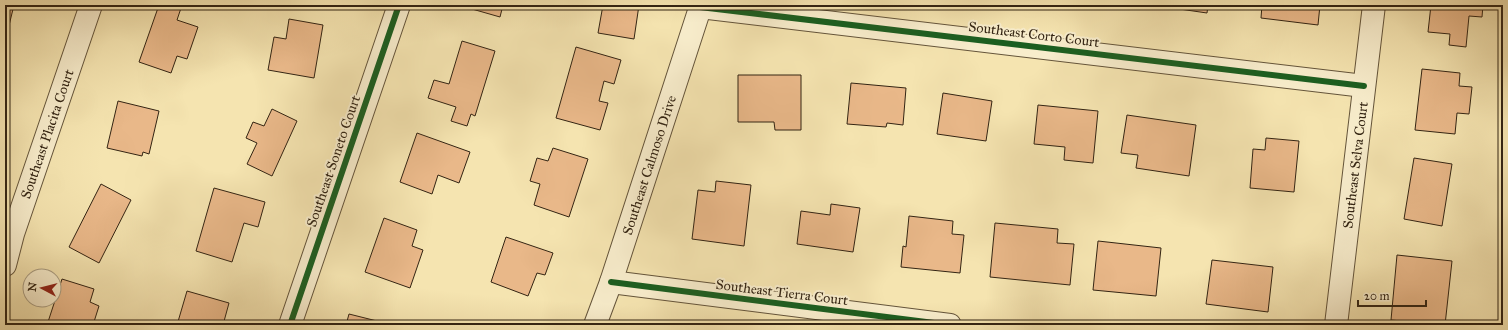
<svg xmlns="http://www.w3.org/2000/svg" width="1508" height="330" viewBox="0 0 1508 330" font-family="'IM FELL Great Primer',serif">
	<rect width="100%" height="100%" fill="#f5e4b0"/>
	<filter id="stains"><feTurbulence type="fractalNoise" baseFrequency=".005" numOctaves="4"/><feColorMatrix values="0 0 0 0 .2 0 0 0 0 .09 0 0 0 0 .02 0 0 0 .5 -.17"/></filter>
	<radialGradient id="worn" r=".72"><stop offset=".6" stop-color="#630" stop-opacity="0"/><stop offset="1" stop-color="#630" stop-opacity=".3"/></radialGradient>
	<g fill="#e9b889" stroke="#332413">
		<polygon points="5,5 14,5 5,42"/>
		<polygon points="159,5 174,5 181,8 177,20 198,27 187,59 177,56 171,73 139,62"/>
		<polygon points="458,5 503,5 500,17"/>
		<polygon points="603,5 639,5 634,39 598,33"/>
		<polygon points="1152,5 1208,5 1207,13"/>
		<polygon points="1262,5 1320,5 1318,25 1261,18"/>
		<polygon points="1431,5 1483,5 1482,17 1469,16 1466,47 1449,45 1450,34 1428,32"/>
		<polygon points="289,19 323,25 314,78 268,70 274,37 286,39"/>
		<polygon points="462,41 495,51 475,116 471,114 467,126 451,121 456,107 428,98 434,80 449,84"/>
		<polygon points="576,47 621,60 614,84 604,81 599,101 608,103 600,130 556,118"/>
		<polygon points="1422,69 1460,73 1459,86 1472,87 1469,114 1457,113 1455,134 1415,130"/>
		<polygon points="738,75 801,75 801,130 775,130 774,122 738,122"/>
		<polygon points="851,83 906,88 903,125 887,123 886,127 847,124"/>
		<polygon points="943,93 992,101 986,141 937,134"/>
		<polygon points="118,101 159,111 149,154 143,152 142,156 107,148"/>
		<polygon points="1038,105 1098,111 1093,163 1064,160 1065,147 1034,144"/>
		<polygon points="272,109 297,121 272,176 247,164 257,143 246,138 253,122 264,126"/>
		<polygon points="1127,115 1196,125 1189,176 1136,168 1138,155 1121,153"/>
		<polygon points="417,133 470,152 459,183 438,175 432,194 400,182"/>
		<polygon points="1266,138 1299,141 1294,192 1250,188 1253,149 1265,150"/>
		<polygon points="553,148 588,159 569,217 534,205 540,184 530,181 537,158 548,161"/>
		<polygon points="1414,158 1452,164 1442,226 1404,219"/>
		<polygon points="716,181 751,185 744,246 692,239 698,190 715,192"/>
		<polygon points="101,184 131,200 99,263 69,247"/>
		<polygon points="214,188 265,202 258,227 244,223 232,262 196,251"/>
		<polygon points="831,204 860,208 853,252 797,244 801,211 830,215"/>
		<polygon points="909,216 953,221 952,234 964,235 960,273 901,267 903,246 906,247"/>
		<polygon points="384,218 417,230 412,246 423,250 410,288 365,272"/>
		<polygon points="995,223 1058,229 1057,243 1074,244 1070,285 990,277"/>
		<polygon points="506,237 553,253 545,275 537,273 528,296 491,282"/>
		<polygon points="1098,241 1161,248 1156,296 1093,290"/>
		<polygon points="1397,255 1452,261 1445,325 1391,320"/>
		<polygon points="1212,260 1273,267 1268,312 1206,304"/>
		<polygon points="62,279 94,289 90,302 99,306 93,325 47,325"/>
		<polygon points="187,291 229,303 223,325 177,325"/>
		<polygon points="349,314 385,323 384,325 346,325"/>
	</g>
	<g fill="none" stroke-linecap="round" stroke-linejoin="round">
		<g stroke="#64543a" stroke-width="24">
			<g id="minor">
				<polyline points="700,7 1364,86"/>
				<polyline points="5,265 13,234 91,5"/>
				<polyline points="611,282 950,325"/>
				<polyline points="290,325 399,5"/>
				<polyline points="595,325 611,282 701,5"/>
				<polyline points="1336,325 1374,5"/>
			</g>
		</g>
		<use href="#minor" stroke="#f8edcc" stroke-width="22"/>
		<g stroke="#f8edcc" stroke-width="8">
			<g id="cycleway">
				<polyline points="700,7 1364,86"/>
				<polyline points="611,282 950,325"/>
				<polyline points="290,325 399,5"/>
			</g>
		</g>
		<use href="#cycleway" stroke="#1b5e20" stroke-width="6"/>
	</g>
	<g text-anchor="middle" stroke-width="4" stroke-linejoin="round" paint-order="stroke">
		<g font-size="14" fill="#332413" stroke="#f8edcc">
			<text transform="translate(1034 34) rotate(7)" y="5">Southeast Corto Court</text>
			<text transform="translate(47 134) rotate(-71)" y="5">Southeast Placita Court</text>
			<text transform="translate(333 161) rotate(-71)" y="5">Southeast Soneto Court</text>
			<text transform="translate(649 165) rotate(-72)" y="5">Southeast Calmoso Drive</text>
			<text transform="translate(1355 165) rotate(-83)" y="5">Southeast Selva Court</text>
			<text transform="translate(782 292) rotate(7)" y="5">Southeast Tierra Court</text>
		</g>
	</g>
	<rect width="1508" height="330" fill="none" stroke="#f5e4b0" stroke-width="20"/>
	<rect x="6" y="6" width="1496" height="318" fill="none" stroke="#332413" stroke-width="2"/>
	<rect x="10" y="10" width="1488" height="310" fill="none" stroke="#332413"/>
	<g transform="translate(42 288) rotate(277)"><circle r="19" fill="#f8edcc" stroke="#a99d82"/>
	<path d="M0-3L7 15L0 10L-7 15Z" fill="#8f2418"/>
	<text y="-6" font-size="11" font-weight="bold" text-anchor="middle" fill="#332413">N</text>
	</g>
	<path d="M1358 300v6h68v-6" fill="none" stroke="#332413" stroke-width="2"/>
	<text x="1364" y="300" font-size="12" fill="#332413" stroke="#f8edcc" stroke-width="3" paint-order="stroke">20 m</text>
	<rect width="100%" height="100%" filter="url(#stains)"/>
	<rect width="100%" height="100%" fill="url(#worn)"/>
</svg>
